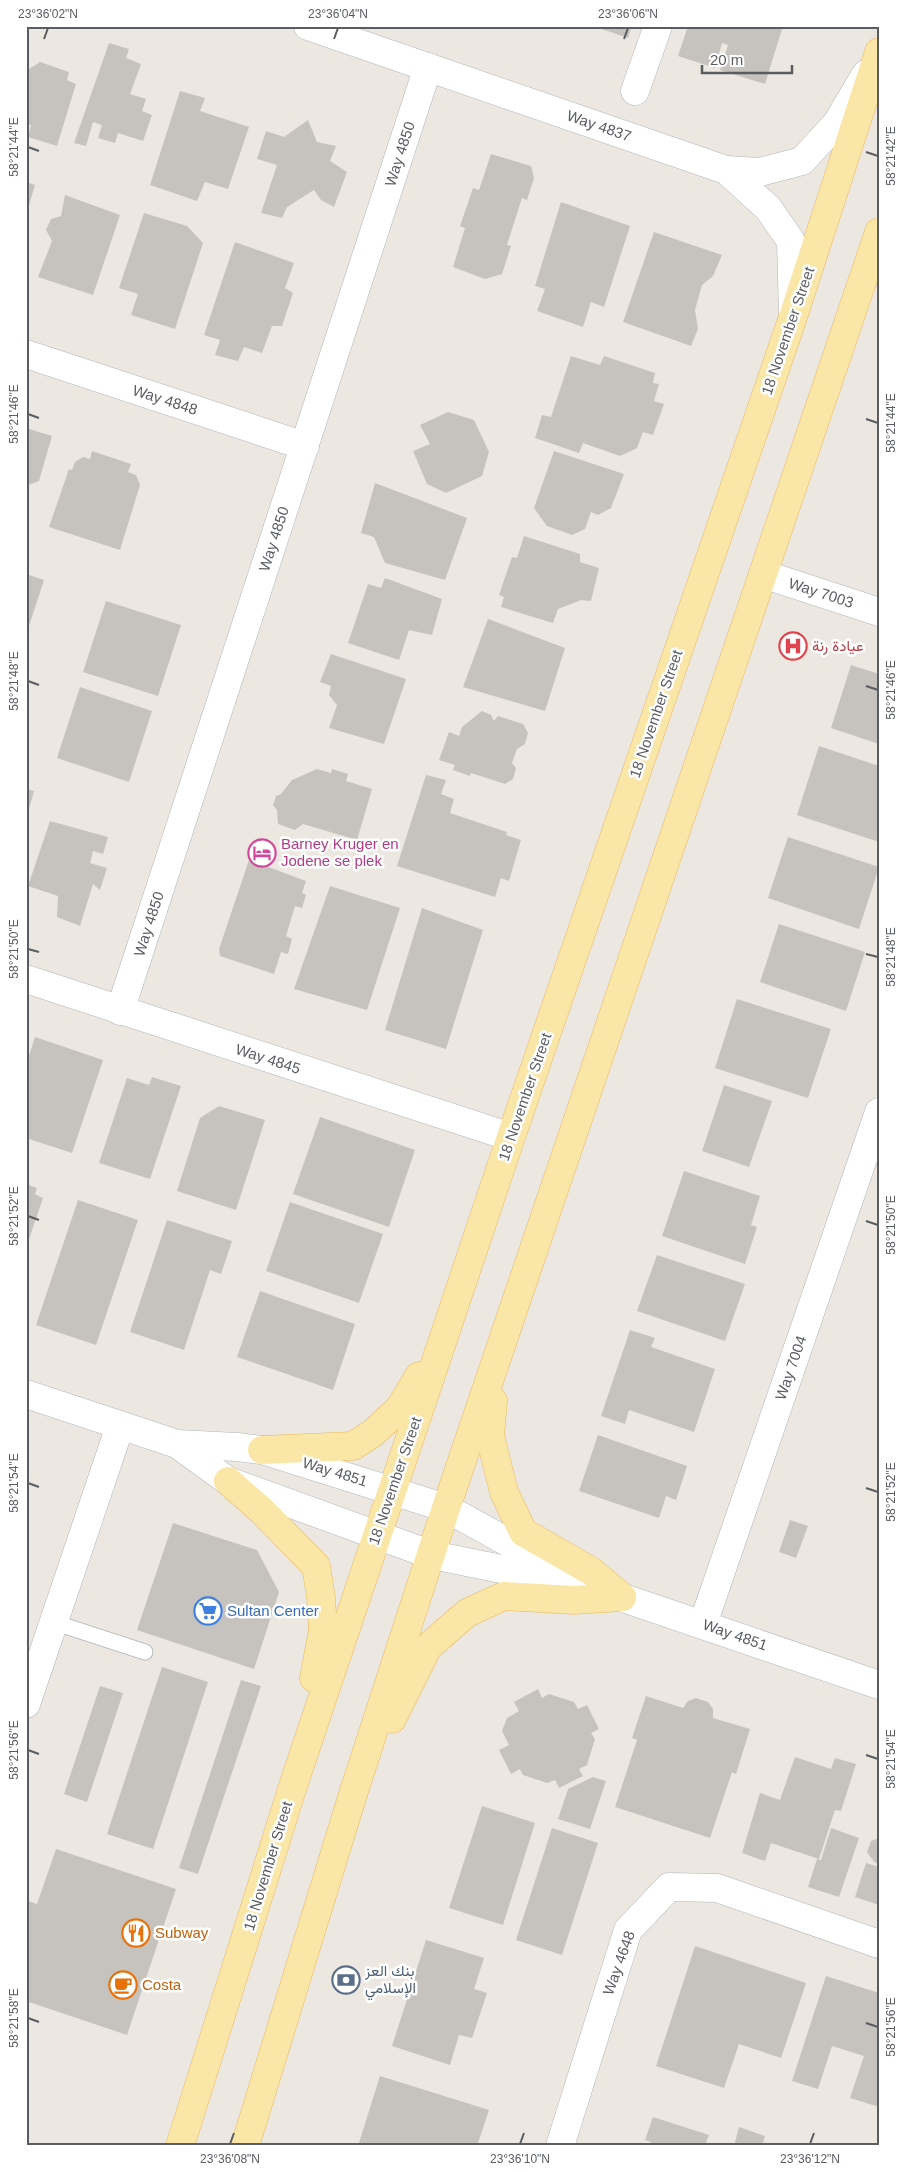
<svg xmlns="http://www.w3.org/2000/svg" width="905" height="2172" viewBox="0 0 905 2172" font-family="Arial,Vazirmatn,sans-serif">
	<rect width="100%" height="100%" fill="#ece8e1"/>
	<g fill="#c6c3be">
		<polygon points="593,26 632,26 628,38"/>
		<polygon points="688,26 783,26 765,84 720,70 728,45 722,43 715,68 678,56"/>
		<polygon points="109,43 129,49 126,58 141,64 130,94 146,99 142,111 152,115 143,141 118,133 115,143 98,138 102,125 93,122 86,146 74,143"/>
		<polygon points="40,62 69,72 67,80 76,84 57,146 28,137 31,125 26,124 26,71"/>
		<polygon points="180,91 205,98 200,111 249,127 228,189 205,182 197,201 150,185"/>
		<polygon points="308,120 317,142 336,146 330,161 347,172 334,207 321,200 314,190 287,207 282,218 261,213 277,165 257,159 266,131 284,137"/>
		<polygon points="491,154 531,166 534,178 527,200 522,198 507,245 511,246 502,274 485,279 453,267 465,228 460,226 473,188 479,190"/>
		<polygon points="26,182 35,185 27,212 26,211"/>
		<polygon points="65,195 120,215 93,295 38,277 52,241 46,230 51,219 61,216"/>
		<polygon points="561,202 630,226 604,307 591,302 583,327 537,311 545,289 535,286"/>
		<polygon points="144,213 187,226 203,243 175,329 131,315 138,294 119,288"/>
		<polygon points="654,232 722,255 713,276 702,285 695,310 698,329 691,346 623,322"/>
		<polygon points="235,242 294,263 285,288 293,293 282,326 272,326 262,353 244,347 238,361 215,355 220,340 204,335"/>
		<polygon points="571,356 600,365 604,356 655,373 653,383 659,384 654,401 664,404 653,435 643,432 637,448 620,456 583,443 579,453 535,438 542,415 551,417"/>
		<polygon points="448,412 474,420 489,452 482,476 446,493 427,484 413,451 430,444 420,425"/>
		<polygon points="26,428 52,436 39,481 26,486"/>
		<polygon points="92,451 131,464 128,472 136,475 140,485 120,550 49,527 69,469 72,470 75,462 83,457 90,459"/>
		<polygon points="554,451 624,474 611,508 598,515 591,512 585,529 572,535 547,526 534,508"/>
		<polygon points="375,483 467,518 445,580 385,563 374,537 361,533"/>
		<polygon points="524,536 580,554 580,562 599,568 591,601 581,600 558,609 553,623 501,607 504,597 499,595 512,557 517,558"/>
		<polygon points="26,574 44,580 27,632 26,632"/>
		<polygon points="385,578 442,599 432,635 409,630 399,660 348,643 368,584 381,588"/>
		<polygon points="106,601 181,625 158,696 83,672"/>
		<polygon points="488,619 565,648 545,711 463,687"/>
		<polygon points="331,654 406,679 384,744 329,728 337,705 329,695 331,686 320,682"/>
		<polygon points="851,665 879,674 879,744 831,728"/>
		<polygon points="80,687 152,711 129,782 57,758"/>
		<polygon points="482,711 491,715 494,721 498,716 523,724 528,733 525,744 517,749 512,763 516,768 513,779 505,784 471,773 470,776 453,770 455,765 439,760 449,732 459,736 462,727"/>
		<polygon points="819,746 879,766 879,842 797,815"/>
		<polygon points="317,769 331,773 332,769 348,774 346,781 372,789 357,840 303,824 295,830 278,824 277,810 273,805 276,796 281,794 292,780"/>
		<polygon points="426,775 446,780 441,794 454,799 450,813 507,832 506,835 521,840 509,881 501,878 495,897 397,866"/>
		<polygon points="26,789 34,791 27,816 26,816"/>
		<polygon points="50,821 108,837 103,854 93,851 90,863 107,868 100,890 93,884 80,926 57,917 58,896 28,886"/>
		<polygon points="788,837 879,867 859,929 768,898"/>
		<polygon points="249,860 306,881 302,893 306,895 302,908 295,906 286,936 292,939 288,954 281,952 274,974 220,956 219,949"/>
		<polygon points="330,886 400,908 367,1010 294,989"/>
		<polygon points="422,908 483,930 446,1049 385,1030"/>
		<polygon points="779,924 865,952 846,1011 760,982"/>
		<polygon points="737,999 831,1029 808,1098 715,1068"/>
		<polygon points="35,1037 103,1060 72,1153 26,1138 26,1065"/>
		<polygon points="152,1077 181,1086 150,1179 99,1163 127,1078 149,1085"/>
		<polygon points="724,1085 772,1101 749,1167 702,1151"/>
		<polygon points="219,1106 265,1120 236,1210 177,1191 200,1118"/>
		<polygon points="320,1117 415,1150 389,1227 293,1194"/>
		<polygon points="684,1171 760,1196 751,1225 757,1227 745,1264 662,1236"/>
		<polygon points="26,1184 37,1188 35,1194 43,1198 27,1245"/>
		<polygon points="78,1200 138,1220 96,1345 36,1325"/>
		<polygon points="290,1202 383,1234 359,1303 266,1271"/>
		<polygon points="167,1220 232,1241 221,1274 210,1270 184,1350 130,1332"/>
		<polygon points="657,1255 745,1284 725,1341 637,1311"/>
		<polygon points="260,1291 355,1324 333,1390 237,1357"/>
		<polygon points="630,1330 655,1338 651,1347 715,1369 694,1432 629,1410 625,1424 601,1416"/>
		<polygon points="598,1435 687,1466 676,1500 666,1496 659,1518 579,1491"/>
		<polygon points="790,1520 808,1526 796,1558 779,1552"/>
		<polygon points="173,1523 257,1550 279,1592 254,1669 137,1630"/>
		<polygon points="162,1667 208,1682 153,1849 107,1834"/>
		<polygon points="241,1680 261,1686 198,1874 179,1868"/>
		<polygon points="100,1686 123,1693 87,1802 64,1794"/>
		<polygon points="538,1689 542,1698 549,1694 574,1702 578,1709 587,1705 599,1729 591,1733 595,1739 587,1765 579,1769 583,1776 559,1788 555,1780 547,1783 523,1775 520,1769 511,1774 499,1750 509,1745 502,1731 507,1718 519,1711 514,1702"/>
		<polygon points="646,1696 683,1708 688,1701 696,1698 708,1702 713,1709 713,1718 750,1729 736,1774 732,1772 710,1838 615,1807 637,1740 632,1738"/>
		<polygon points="795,1757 831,1769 835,1758 856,1764 841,1811 835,1810 819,1859 771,1843 765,1861 742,1853 760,1793 780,1800"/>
		<polygon points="593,1777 606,1781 590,1829 558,1819 568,1789"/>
		<polygon points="482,1806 535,1823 503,1925 449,1908"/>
		<polygon points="552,1828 598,1843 562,1955 516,1940"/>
		<polygon points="831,1828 859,1838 839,1897 808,1887 817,1859 821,1860"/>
		<polygon points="879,1838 879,1864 874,1862 867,1852 871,1841"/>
		<polygon points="56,1849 176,1889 127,2035 26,2001 26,1900 37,1904"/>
		<polygon points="866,1863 879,1867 879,1905 855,1897"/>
		<polygon points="426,1940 484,1958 474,1989 487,1993 472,2038 459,2035 450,2065 392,2046"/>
		<polygon points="695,1946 806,1983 781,2058 739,2044 724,2088 656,2066"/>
		<polygon points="826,1976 879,1993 879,2107 850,2098 864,2056 832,2046 818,2089 792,2081"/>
		<polygon points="380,2076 489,2110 477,2146 358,2146"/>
		<polygon points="653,2117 709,2135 706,2143 707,2146 650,2146 651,2142 645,2140"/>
		<polygon points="739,2127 765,2136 762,2146 734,2146"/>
	</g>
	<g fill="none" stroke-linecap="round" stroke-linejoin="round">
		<g stroke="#b2b4b8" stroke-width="17">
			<polyline id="lane" points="53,1622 145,1652"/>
		</g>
		<g stroke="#b2b4b8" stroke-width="29">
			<g id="street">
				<polyline points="308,26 726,170 768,208 791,241 793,313"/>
				<polyline points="635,91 658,26"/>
				<polyline points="726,170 760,172 802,161 837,123 866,74"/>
				<polyline points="26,354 305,446"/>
				<polyline points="763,574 879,612"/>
				<polyline points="26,979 511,1137"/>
				<polyline points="120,1011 428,67"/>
				<polyline points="703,1624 879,1112"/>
				<polyline points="26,1704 120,1426"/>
				<polyline points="560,2146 628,1930 669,1887 717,1888 879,1944"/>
			</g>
		</g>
		<g stroke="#b3b6bb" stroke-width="29">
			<g id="secondary">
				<polyline points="26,1394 177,1444 237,1447 262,1450 446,1508 567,1575"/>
				<polyline points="177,1444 228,1481 432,1555 591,1587 879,1685"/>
			</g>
		</g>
		<g stroke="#e8b75d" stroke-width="29">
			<g id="primary">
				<polyline points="493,1401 490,1436 504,1492 523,1532 591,1571 622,1597"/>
				<polyline points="262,1450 353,1446 373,1433 399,1409 419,1376"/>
				<polyline points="228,1481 260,1509 316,1566 321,1597 323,1630 314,1678"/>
				<polyline points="392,1719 428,1647 467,1613 504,1596 574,1600 622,1597"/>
				<polyline points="180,2146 293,1786 511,1137 793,317 879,52"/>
				<polyline points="245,2146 354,1791 446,1508 879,232"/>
			</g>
		</g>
		<use href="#lane" stroke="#fff" stroke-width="15"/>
		<use href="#street" stroke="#fff" stroke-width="28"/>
		<use href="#secondary" stroke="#fff" stroke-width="28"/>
		<use href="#primary" stroke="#fae7a8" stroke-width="28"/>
	</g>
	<path fill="none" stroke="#595d61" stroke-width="2" d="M44 39 48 28M334 39 338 28M624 39 628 28M28 147 39 151M866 152 878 156M28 414 39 418M866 419 878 423M28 681 39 685M866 686 878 690M28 949 39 952M866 954 878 957M28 1216 39 1220M866 1221 878 1225M28 1483 39 1487M866 1488 878 1492M28 1750 39 1754M866 1755 878 1759M28 2018 39 2022M866 2023 878 2027M230 2144 234 2133M520 2144 524 2133M810 2144 814 2133"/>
	<defs>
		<g id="hospital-ring" transform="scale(1.4375)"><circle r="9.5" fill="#fff" stroke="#e0444e" stroke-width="1.5"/><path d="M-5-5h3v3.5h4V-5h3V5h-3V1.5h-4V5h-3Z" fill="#e0444e"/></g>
		<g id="hotel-ring" transform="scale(1.4375)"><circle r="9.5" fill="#fff" stroke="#d1479c" stroke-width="1.5"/><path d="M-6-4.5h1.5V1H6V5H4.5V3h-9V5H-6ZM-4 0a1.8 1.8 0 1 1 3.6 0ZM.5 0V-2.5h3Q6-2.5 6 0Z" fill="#d1479c"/></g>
		<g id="supermarket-ring" transform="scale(1.4375)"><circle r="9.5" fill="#fff" stroke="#3f7fe0" stroke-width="1.5"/><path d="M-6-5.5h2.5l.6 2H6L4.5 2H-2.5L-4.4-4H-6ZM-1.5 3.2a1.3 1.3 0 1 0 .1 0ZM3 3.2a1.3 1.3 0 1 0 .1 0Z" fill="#3f7fe0"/></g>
		<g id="restaurant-ring" transform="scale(1.4375)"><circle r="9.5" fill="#fff" stroke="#e8710a" stroke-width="1.5"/><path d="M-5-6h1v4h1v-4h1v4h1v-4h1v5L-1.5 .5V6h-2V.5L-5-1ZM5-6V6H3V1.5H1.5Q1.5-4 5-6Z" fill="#e8710a"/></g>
		<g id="bank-ring" transform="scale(1.4375)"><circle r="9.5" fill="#fff" stroke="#5c6f8a" stroke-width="1.5"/><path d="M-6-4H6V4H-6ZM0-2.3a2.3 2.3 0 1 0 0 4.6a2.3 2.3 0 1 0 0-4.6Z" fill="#5c6f8a"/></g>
		<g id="cafe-ring" transform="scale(1.4375)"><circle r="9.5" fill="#fff" stroke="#e8710a" stroke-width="1.5"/><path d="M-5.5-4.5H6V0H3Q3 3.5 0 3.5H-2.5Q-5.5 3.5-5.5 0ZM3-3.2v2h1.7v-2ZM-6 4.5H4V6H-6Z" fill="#e8710a"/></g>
	</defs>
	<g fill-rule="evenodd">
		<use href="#hospital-ring" x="793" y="646"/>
		<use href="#hotel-ring" x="262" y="853"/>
		<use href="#supermarket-ring" x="208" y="1611"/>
		<use href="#restaurant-ring" x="136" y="1933"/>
		<use href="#bank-ring" x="346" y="1980"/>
		<use href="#cafe-ring" x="123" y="1985"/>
	</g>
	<g text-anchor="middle" stroke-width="5" stroke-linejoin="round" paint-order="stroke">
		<g font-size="15" fill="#595d61" stroke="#fff">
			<text transform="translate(599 126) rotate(19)" y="5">Way 4837</text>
			<text transform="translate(400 154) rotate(-72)" y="5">Way 4850</text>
			<text transform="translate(788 331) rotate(-71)" y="5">18 November Street</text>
			<text transform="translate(165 400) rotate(18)" y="5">Way 4848</text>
			<text transform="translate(274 539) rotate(-72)" y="5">Way 4850</text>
			<text transform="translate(821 593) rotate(18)" y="5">Way 7003</text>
			<text transform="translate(656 714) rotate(-71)" y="5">18 November Street</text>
			<text transform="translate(149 924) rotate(-72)" y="5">Way 4850</text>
			<text transform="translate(268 1059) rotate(18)" y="5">Way 4845</text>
			<text transform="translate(525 1097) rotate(-71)" y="5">18 November Street</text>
			<text transform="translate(791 1368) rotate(-71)" y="5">Way 7004</text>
			<text transform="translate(335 1472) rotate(17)" y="5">Way 4851</text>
			<text transform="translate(395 1481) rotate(-71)" y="5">18 November Street</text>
			<text transform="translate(735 1635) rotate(19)" y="5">Way 4851</text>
			<text transform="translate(268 1866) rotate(-73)" y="5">18 November Street</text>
			<text transform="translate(619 1963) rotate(-70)" y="5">Way 4648</text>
		</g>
		<g font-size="15" fill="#be3a42" stroke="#fff" text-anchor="start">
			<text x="812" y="651">عيادة رنة</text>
		</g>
		<g font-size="15" fill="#b23c85" stroke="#fff" text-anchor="start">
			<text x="281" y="849">Barney Kruger en<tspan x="281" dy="17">Jodene se plek</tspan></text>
		</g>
		<g font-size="15" fill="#366cbe" stroke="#fff" text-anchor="start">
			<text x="227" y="1616">Sultan Center</text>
		</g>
		<g font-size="15" fill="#c56008" stroke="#fff" text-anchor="start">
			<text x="155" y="1938">Subway</text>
			<text x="142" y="1990">Costa</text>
		</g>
		<g font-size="15" fill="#4e5e75" stroke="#fff" text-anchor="start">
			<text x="365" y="1976">بنك العز<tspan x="365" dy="17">الإسلامي</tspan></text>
		</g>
	</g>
	<rect width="905" height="2172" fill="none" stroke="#ffffff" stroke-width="55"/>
	<path d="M702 65v8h90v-8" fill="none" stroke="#595d61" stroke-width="2.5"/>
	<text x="710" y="65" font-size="15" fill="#595d61" stroke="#ffffff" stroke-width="4" paint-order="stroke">20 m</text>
	<rect x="28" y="28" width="850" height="2116" fill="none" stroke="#595d61" stroke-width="2"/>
	<g font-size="12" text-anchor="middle" fill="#595d61">
		<text x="48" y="18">23°36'02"N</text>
		<text x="338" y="18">23°36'04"N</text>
		<text x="628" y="18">23°36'06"N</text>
		<text transform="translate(14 147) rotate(-90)" y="4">58°21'44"E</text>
		<text transform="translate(891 156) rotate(-90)" y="4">58°21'42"E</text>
		<text transform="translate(14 414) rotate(-90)" y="4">58°21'46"E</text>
		<text transform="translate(891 423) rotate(-90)" y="4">58°21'44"E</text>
		<text transform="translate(14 681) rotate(-90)" y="4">58°21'48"E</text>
		<text transform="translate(891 690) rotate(-90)" y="4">58°21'46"E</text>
		<text transform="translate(14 949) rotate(-90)" y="4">58°21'50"E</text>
		<text transform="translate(891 957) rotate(-90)" y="4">58°21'48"E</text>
		<text transform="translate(14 1216) rotate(-90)" y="4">58°21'52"E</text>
		<text transform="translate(891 1225) rotate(-90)" y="4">58°21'50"E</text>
		<text transform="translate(14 1483) rotate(-90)" y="4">58°21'54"E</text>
		<text transform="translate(891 1492) rotate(-90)" y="4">58°21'52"E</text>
		<text transform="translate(14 1750) rotate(-90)" y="4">58°21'56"E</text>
		<text transform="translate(891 1759) rotate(-90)" y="4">58°21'54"E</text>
		<text transform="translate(14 2018) rotate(-90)" y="4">58°21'58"E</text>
		<text transform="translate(891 2027) rotate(-90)" y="4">58°21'56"E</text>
		<text x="230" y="2163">23°36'08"N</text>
		<text x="520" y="2163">23°36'10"N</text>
		<text x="810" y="2163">23°36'12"N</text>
	</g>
</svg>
